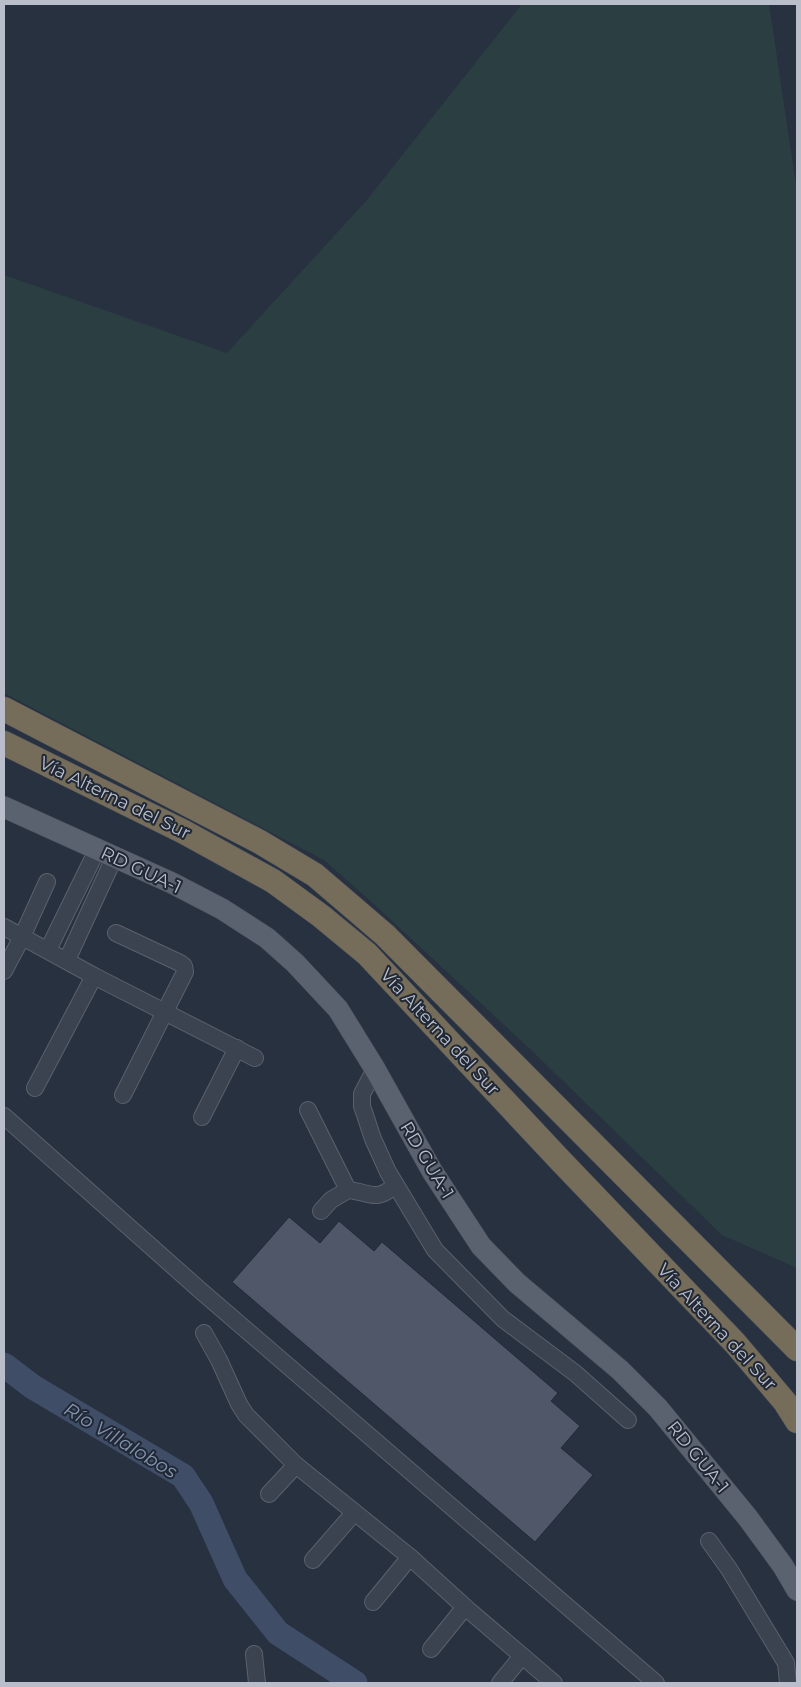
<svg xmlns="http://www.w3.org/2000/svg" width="801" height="1687" viewBox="0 0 801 1687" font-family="Montserrat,sans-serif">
	<rect width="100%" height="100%" fill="#283140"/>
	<polygon fill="#2b3f42" points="522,4 769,4 797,192 797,1268 722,1235 528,1047 375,905 324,860 4,693 4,275 227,353 366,201"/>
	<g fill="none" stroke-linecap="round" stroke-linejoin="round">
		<polyline stroke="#404d67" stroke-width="25" points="4,1365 33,1387 183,1476 201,1503 235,1579 278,1633 355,1683"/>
	</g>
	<polygon fill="#4f5768" stroke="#232a37" points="289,1217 320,1243 339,1221 374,1251 382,1242 558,1393 551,1401 580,1426 561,1448 593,1475 535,1542 232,1282"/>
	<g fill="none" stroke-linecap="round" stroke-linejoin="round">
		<g stroke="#5a616d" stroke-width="18">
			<g id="minor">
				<polyline points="4,927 94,976 255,1058"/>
				<polyline points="116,933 180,963 184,966 185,972 123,1095"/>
				<polyline points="48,950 97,850"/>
				<polyline points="67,960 114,858"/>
				<polyline points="4,971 22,937 47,882"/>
				<polyline points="375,1069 362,1094 362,1106 373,1139 388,1172 435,1250 503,1319 575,1373 628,1420"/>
				<polyline points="35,1088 94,976"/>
				<polyline points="308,1110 348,1190"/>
				<polyline points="4,1116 201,1291 656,1683"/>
				<polyline points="202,1117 237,1048"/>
				<path d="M321 1211 331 1200 348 1190C370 1192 376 1203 395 1185"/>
				<polyline points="204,1333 219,1360 239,1404 246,1415 296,1465 410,1557 465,1607 554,1683"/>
				<polyline points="269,1494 296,1465"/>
				<polyline points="709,1541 729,1569 786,1663 788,1683"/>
				<polyline points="313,1560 354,1513"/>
				<polyline points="373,1602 410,1557"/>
				<polyline points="431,1649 465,1607"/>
				<polyline points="254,1654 257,1683"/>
				<polyline points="500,1683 522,1656"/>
			</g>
		</g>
		<g stroke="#464c59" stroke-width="22">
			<polyline id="major" points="4,807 172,883 222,909 267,938 295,963 338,1009 375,1069 432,1171 481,1246 517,1283 620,1370 658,1408 748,1518 783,1566 797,1590"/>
		</g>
		<g stroke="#474e5a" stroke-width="25">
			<g id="highway">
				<polyline points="4,709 260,842 315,875 385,935 797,1349"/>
				<polyline points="4,743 184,832 273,881 321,916 367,954 558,1158 735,1343 785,1402 797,1421"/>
			</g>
		</g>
		<use href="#minor" stroke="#3c4350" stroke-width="16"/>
		<use href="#major" stroke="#5b626f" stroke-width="21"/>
		<use href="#highway" stroke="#756c5a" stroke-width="24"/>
	</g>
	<g text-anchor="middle" stroke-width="4" stroke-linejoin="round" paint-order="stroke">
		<g font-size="18" fill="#b9beca" stroke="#212835">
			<text transform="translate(115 798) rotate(26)" y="6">Vía Alterna del Sur</text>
			<text transform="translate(141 870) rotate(25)" y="6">RD GUA-1</text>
			<text transform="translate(440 1032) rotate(47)" y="6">Vía Alterna del Sur</text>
			<text transform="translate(427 1160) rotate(59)" y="6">RD GUA-1</text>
			<text transform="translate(717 1327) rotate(47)" y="6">Vía Alterna del Sur</text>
			<text transform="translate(698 1457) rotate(51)" y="6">RD GUA-1</text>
		</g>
		<g font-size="19" font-style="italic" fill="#8393af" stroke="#212835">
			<text transform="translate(121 1440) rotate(31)" y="7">Río Villalobos</text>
		</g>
	</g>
	<rect width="801" height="1687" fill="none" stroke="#b9beca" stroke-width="10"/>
</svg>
